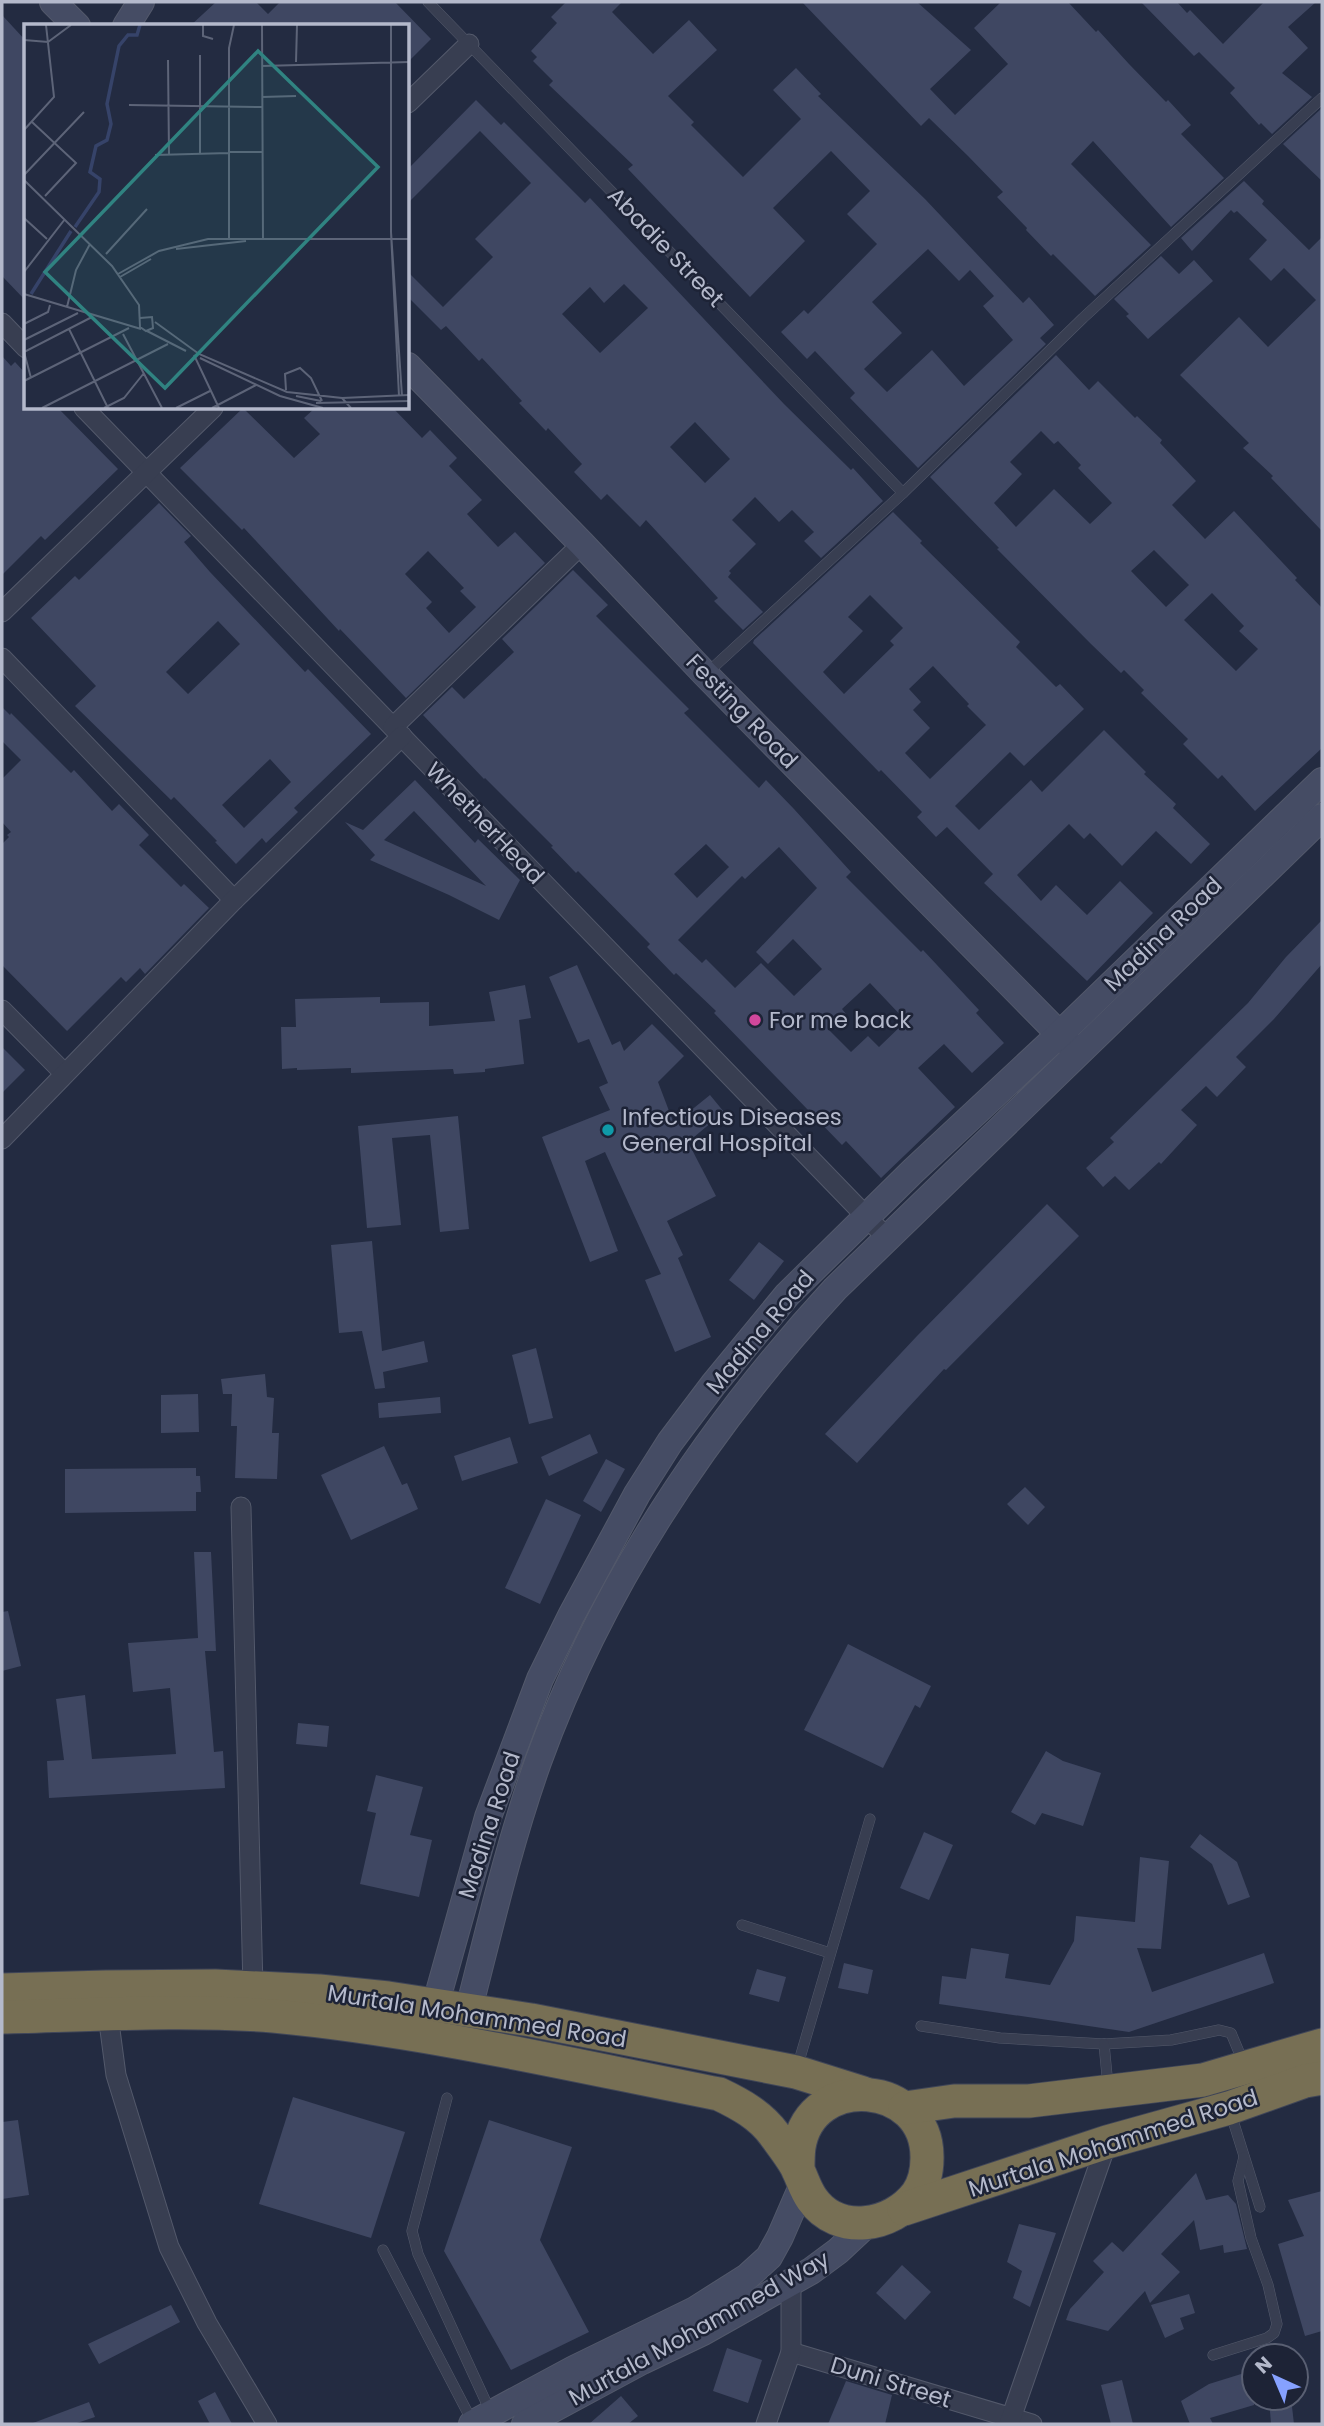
<svg xmlns="http://www.w3.org/2000/svg" width="1324" height="2426" viewBox="0 0 1324 2426" font-family="Poppins,sans-serif">
	<rect width="100%" height="100%" fill="#232b41"/>
	<g fill="#3f4762" fill-rule="evenodd">
		<polygon points="216,2 256,2 268,14 280,2 395,2 431,39 408,62 408,26 190,26"/>
		<path d="M566 2H622L612 12 653 54 689 20 717 50 668 96 694 122 691 125 743 177 801 119 773 90 796 68 821 94 818 96 925 199 1023 303 1029 297 1054 325 1040 338 1046 344 918 468 850 398 855 393 815 351 807 359 781 332 804 310 808 314 877 244 847 214 870 191 831 151 773 208 805 241 750 297 628 169 633 165 549 85 553 81 533 61 537 57 531 51 557 23 551 17ZM928 249 959 281 970 270 994 296 983 306 1013 340 964 386 932 350 887 392 864 369 902 333 872 302Z"/>
		<polygon points="802,2 917,2 971,50 930,89 955,115 1008,64 974,28 1001,2 1068,2 1096,32 1098,30 1129,64 1166,102 1168,100 1191,125 1181,134 1224,178 1171,227 1093,141 1071,164 1151,245 1095,296 1053,254 1051,256 1026,230 1027,228 997,197 1003,192 968,156 929,118 921,126"/>
		<polygon points="1141,2 1177,2 1187,13 1190,10 1223,44 1264,2 1316,2 1288,27 1308,48 1282,73 1312,97 1272,134 1261,123 1259,125 1230,93 1235,88 1199,52 1194,56"/>
		<polygon points="2,15 26,41 26,301 2,276"/>
		<path d="M476 100 501 125 504 122 585 203 590 198 784 404 851 470 853 468 883 501 821 558 804 541 814 532 792 510 779 522 755 497 732 520 756 544 729 571 731 573 728 577 763 612 743 630 714 601 718 598 646 520 640 527 607 494 601 500 574 472 582 464 548 428 546 431 519 403 522 401 482 358 479 361 446 326 441 330 408 297V272L443 307 493 257 475 239 531 183 480 131 408 203V169ZM624 284 648 308 600 353 562 314 590 287 604 303ZM695 422 730 459 705 483 670 447Z"/>
		<polygon points="1322,108 1322,181 1283,144"/>
		<polygon points="1244,181 1264,201 1262,204 1309,250 1322,237 1322,531 1271,478 1273,476 1243,448 1249,443 1180,375 1239,317 1268,347 1316,300 1284,268 1271,281 1249,259 1267,240 1237,211 1234,213 1231,210 1192,251 1181,238"/>
		<polygon points="1161,256 1179,274 1194,260 1213,281 1148,339 1126,316 1129,314 1114,299"/>
		<path d="M1056 355 1089 390 1098 381 1135 418 1137 416 1162 440 1160 443 1196 481 1172 505 1205 539 1234 511 1297 578 1295 580 1322 608V748L1255 811 1222 775 1218 779 1183 744 1188 739 1141 693 1144 690 1124 670 1121 673 1091 644 997 549 999 548 930 477ZM1041 431 1054 444 1058 441 1081 465 1078 468 1112 503 1090 524 1054 489 1016 527 994 503 1022 474 1010 462ZM1154 550 1189 585 1166 607 1131 571ZM1212 593 1244 626 1239 631 1258 649 1236 671 1184 620Z"/>
		<polygon points="2,356 11,366 15,362 26,374 26,408 58,408 118,469 45,540 41,536 2,575"/>
		<path d="M243 408 294 458 320 434 304 418 315 408H393L422 438 430 430 457 458 449 466 482 500 467 514 498 547 515 532 545 563 406 698 340 629 339 631 244 528 242 530 180 468ZM428 551 464 588 460 591 476 607 449 633 426 608 432 602 405 574Z"/>
		<path d="M159 503 191 536 184 542 210 572 305 672 308 669 371 734 294 808 298 812 266 843 262 838 236 864 215 842 217 841 174 797 171 800 75 706 96 686 31 618 75 576 79 580ZM218 621 240 644 188 694 166 672ZM270 759 291 782 244 828 222 805Z"/>
		<path d="M893 512 922 541 920 543 1020 642 1016 647 1056 687 1060 684 1084 709 1024 766 1010 752 955 806 979 830 1031 780 1042 792 1104 730 1146 772 1144 774 1176 804 1173 808 1210 844 1191 864 1156 831 1122 866 1090 833 1084 839 1069 824 1017 875 1041 901 1056 885 1087 915 1120 881 1153 913 1087 981 984 883 993 874 947 827 936 837 917 817 922 812 881 770 879 772 753 643 754 640ZM870 595 903 628 890 641 894 645 844 694 823 672 863 631 848 617ZM933 666 969 704 967 706 986 725 930 779 905 753 930 728 913 710 921 702 909 689Z"/>
		<path d="M573 570 608 605 596 616 689 709 684 713 759 788 766 780 794 809 851 872 846 877 921 952 923 950 979 1010 976 1013 1004 1043 972 1073 944 1044 918 1068 955 1107 881 1178 846 1141 842 1145 714 1013 716 1011 676 973 674 975 647 947 650 944 578 871 576 873 551 847 553 846 485 778 484 779 423 715 452 687 464 699 514 652 502 639ZM706 844 729 867 697 898 674 874ZM779 847 817 888 756 952 768 964 793 939 822 969 794 996 761 963 735 988 706 959 702 963 678 940 742 876 745 879ZM870 983 906 1021 879 1047 868 1036 851 1052 829 1030 846 1014 842 1009Z"/>
		<polygon points="2,707 10,715 11,713 71,773 74,770 112,811 119,804 149,835 139,845 181,887 184,884 209,908 145,974 140,968 126,982 121,977 67,1031 2,965 2,844 9,837 7,835 11,832 2,822 2,779 21,760 2,741"/>
		<path d="M415 780 475 843 478 839 520 880 499 920 449 895 370 860 375 855 345 822 363 830ZM414 811 486 886 384 840Z"/>
		<polygon points="1322,920 1322,964 1274,1019 1236,1057 1246,1067 1217,1097 1206,1086 1181,1110 1197,1125 1161,1164 1159,1162 1129,1190 1115,1176 1103,1187 1086,1168 1114,1142 1110,1138 1248,1003 1286,957"/>
		<polygon points="577,965 612,1045 620,1041 624,1051 652,1024 684,1056 658,1082 674,1124 710,1095 724,1112 688,1142 716,1196 667,1221 683,1255 678,1258 711,1337 675,1352 645,1280 661,1274 605,1152 585,1161 618,1251 590,1262 542,1137 610,1110 599,1087 608,1083 589,1039 578,1043 549,977"/>
		<polygon points="525,985 531,1018 519,1020 524,1064 485,1069 485,1072 454,1074 453,1069 351,1073 351,1068 297,1070 297,1068 282,1069 281,1027 296,1027 295,999 380,997 380,1003 429,1002 429,1026 495,1021 489,992"/>
		<polygon points="2,1047 25,1070 2,1093"/>
		<polygon points="458,1116 469,1229 440,1232 430,1135 392,1138 401,1225 367,1228 358,1126"/>
		<polygon points="1047,1204 1079,1236 946,1370 944,1369 857,1463 825,1434 917,1336"/>
		<polygon points="372,1241 382,1351 424,1341 428,1362 383,1372 385,1388 375,1389 362,1331 339,1333 331,1245"/>
		<polygon points="759,1242 784,1261 754,1300 729,1280"/>
		<polygon points="536,1348 553,1418 529,1424 512,1355"/>
		<polygon points="265,1374 267,1397 274,1398 272,1433 279,1433 277,1479 235,1478 237,1426 231,1426 232,1394 223,1394 221,1379"/>
		<polygon points="198,1394 199,1432 161,1433 161,1395"/>
		<polygon points="440,1397 441,1413 379,1418 378,1403"/>
		<polygon points="590,1434 598,1453 549,1476 541,1457"/>
		<polygon points="510,1437 518,1463 462,1481 454,1456"/>
		<polygon points="384,1446 402,1485 407,1483 418,1509 351,1540 321,1475"/>
		<polygon points="606,1459 625,1469 601,1512 583,1501"/>
		<polygon points="196,1468 196,1476 200,1476 201,1492 196,1492 196,1511 65,1513 65,1469"/>
		<polygon points="1025,1487 1045,1507 1028,1525 1007,1504"/>
		<polygon points="546,1499 581,1515 540,1604 505,1588"/>
		<polygon points="194,1552 211,1552 216,1651 205,1651 214,1752 223,1751 225,1788 49,1798 47,1761 64,1760 56,1699 85,1695 92,1759 176,1754 170,1688 133,1692 128,1643 198,1638"/>
		<polygon points="8,1611 21,1666 2,1671 2,1612"/>
		<polygon points="848,1644 931,1686 920,1708 915,1705 883,1768 804,1730"/>
		<polygon points="298,1723 329,1726 327,1747 296,1744"/>
		<polygon points="1046,1751 1063,1761 1101,1773 1083,1826 1042,1813 1035,1825 1011,1812"/>
		<polygon points="376,1775 423,1787 410,1835 432,1840 419,1897 360,1884 376,1813 367,1811"/>
		<polygon points="924,1832 953,1845 929,1900 900,1888"/>
		<polygon points="1200,1834 1237,1862 1250,1897 1228,1905 1212,1864 1190,1847"/>
		<polygon points="1140,1857 1169,1861 1161,1949 1137,1948 1152,1992 1264,1953 1274,1983 1129,2032 939,2004 942,1976 966,1979 971,1948 1009,1954 1005,1978 1050,1985 1074,1941 1076,1916 1135,1922"/>
		<polygon points="844,1963 873,1970 868,1994 838,1988"/>
		<polygon points="757,1969 786,1977 779,2002 749,1994"/>
		<polygon points="293,2097 405,2132 371,2238 259,2204"/>
		<polygon points="18,2120 29,2195 2,2199 2,2122"/>
		<polygon points="489,2120 572,2147 540,2240 589,2332 511,2370 444,2251"/>
		<polygon points="1196,2173 1206,2200 1228,2195 1236,2204 1247,2249 1224,2253 1223,2245 1200,2250 1194,2220 1161,2254 1180,2272 1150,2303 1145,2291 1108,2331 1066,2320 1070,2309 1104,2272 1093,2261 1112,2242 1123,2252"/>
		<polygon points="1322,2191 1322,2331 1305,2336 1278,2244 1304,2236 1288,2200"/>
		<polygon points="1019,2224 1056,2233 1030,2307 1013,2298 1022,2271 1007,2262"/>
		<polygon points="902,2265 931,2292 905,2320 876,2293"/>
		<polygon points="1189,2294 1195,2313 1180,2318 1184,2329 1165,2338 1151,2305"/>
		<polygon points="171,2305 180,2322 99,2364 88,2344"/>
		<polygon points="727,2348 762,2360 748,2403 713,2391"/>
		<polygon points="1254,2370 1254,2405 1210,2418 1213,2424 1190,2424 1181,2401 1209,2384"/>
		<polygon points="1122,2380 1133,2424 1111,2424 1101,2385"/>
		<polygon points="846,2381 892,2395 885,2424 828,2424"/>
		<polygon points="215,2392 232,2424 210,2424 198,2401"/>
		<polygon points="621,2396 638,2416 628,2424 589,2424"/>
		<polygon points="1269,2398 1291,2398 1294,2424 1271,2424"/>
		<polygon points="89,2402 95,2417 74,2424 34,2424 33,2423"/>
	</g>
	<g fill="none" stroke-linecap="round" stroke-linejoin="round">
		<g stroke="#53596b" stroke-width="11">
			<g id="lane">
				<polyline points="428,2 903,493"/>
				<polyline points="706,674 903,493 1083,318 1322,98"/>
				<polyline points="742,1925 830,1953"/>
				<polyline points="921,2026 1000,2038 1104,2044 1171,2040 1219,2030 1231,2033 1244,2064"/>
				<polyline points="1104,2044 1108,2086"/>
				<polyline points="797,2068 870,1819"/>
				<polyline points="447,2098 412,2231 418,2254 491,2413"/>
				<polyline points="1230,2111 1260,2207"/>
				<polyline points="383,2250 473,2423"/>
				<polyline points="1213,2355 1267,2338 1274,2333 1277,2324 1268,2285 1251,2238 1238,2181 1244,2157"/>
			</g>
		</g>
		<g stroke="#53596b" stroke-width="21">
			<g id="street">
				<polyline points="408,103 469,44"/>
				<polyline points="2,323 26,348"/>
				<polyline points="84,408 886,1237"/>
				<polyline points="2,612 213,408"/>
				<polyline points="2,658 234,900"/>
				<polyline points="393,727 582,544"/>
				<polyline points="2,1010 64,1073"/>
				<polyline points="2,1139 234,900 402,736"/>
				<polyline points="241,1507 253,1988"/>
				<polyline points="108,2015 116,2075 169,2247 207,2323 267,2424"/>
				<polyline points="791,2352 1032,2424"/>
				<polyline points="766,2424 791,2352 791,2281"/>
				<polyline points="1009,2424 1107,2142"/>
			</g>
		</g>
		<g stroke="#53596b" stroke-width="28">
			<g id="secondary">
				<polyline points="53,2 77,26"/>
				<polyline points="126,26 141,2"/>
				<polyline points="408,366 582,544 705,674 1071,1046"/>
				<polyline points="430,2024 488,1817 540,1679 571,1616 637,1494 670,1442 713,1385 787,1295 913,1171 1060,1034 1322,781"/>
				<path d="M464 2028C487 1940 507 1849 538 1762 602 1585 708 1427 835 1289L1322 817"/>
				<polyline points="472,2424 574,2369 695,2310 747,2277 769,2257 780,2237 803,2184"/>
				<polyline points="525,2424 642,2361 703,2332 811,2271 838,2251 868,2223"/>
			</g>
		</g>
		<g stroke="#404658" stroke-width="35">
			<g id="highway">
				<polyline points="2,1990 106,1987 215,1986 319,1991 388,1998 531,2020 796,2072 863,2093"/>
				<path d="M2 2017C91 2015 184 2009 273 2016 423 2030 571 2065 719 2094 740 2104 760 2115 774 2134 781 2144 794 2160 798 2170 803 2180 805 2189 812 2199 838 2236 892 2227 917 2194 924 2184 927 2170 927 2158 928 2080 811 2071 799 2147 798 2154 798 2162 798 2169"/>
				<polyline points="905,2108 954,2101 1029,2101 1203,2080 1322,2045"/>
				<polyline points="904,2209 1107,2142 1229,2108 1305,2081 1322,2078"/>
			</g>
		</g>
		<use href="#lane" stroke="#383e51" stroke-width="10"/>
		<use href="#street" stroke="#383e51" stroke-width="19"/>
		<use href="#secondary" stroke="#454c64" stroke-width="26"/>
		<use href="#highway" stroke="#776f54" stroke-width="33"/>
	</g>
	<circle fill="#d1479c" stroke="#1d2336" stroke-width="2.5" cx="755" cy="1020" r="7"/>
	<circle fill="#0f9aa8" stroke="#1d2336" stroke-width="2.5" cx="608" cy="1130" r="7"/>
	<g text-anchor="middle" stroke-width="5" stroke-linejoin="round" paint-order="stroke">
		<g font-size="23" fill="#b4b9cb" stroke="#1d2336">
			<text transform="translate(666 247) rotate(46)" y="8">Abadie Street</text>
			<text transform="translate(742 711) rotate(46)" y="8">Festing Road</text>
			<text transform="translate(485 823) rotate(46)" y="8">WhetherHead</text>
			<text transform="translate(1163 934) rotate(-44)" y="8">Madina Road</text>
			<text transform="translate(760 1332) rotate(-50)" y="8">Madina Road</text>
			<text transform="translate(489 1825) rotate(-72)" y="8">Madina Road</text>
			<text transform="translate(477 2016) rotate(9)" y="8">Murtala Mohammed Road</text>
			<text transform="translate(1113 2143) rotate(-18)" y="8">Murtala Mohammed Road</text>
			<text transform="translate(699 2328) rotate(-29)" y="8">Murtala Mohammed Way</text>
			<text transform="translate(891 2382) rotate(17)" y="8">Duni Street</text>
		</g>
		<g font-size="23" fill="#b4b9cb" stroke="#1d2336" text-anchor="start">
			<text x="769" y="1028">For me back</text>
			<text x="622" y="1125">Infectious Diseases<tspan x="622" dy="26">General Hospital</tspan></text>
		</g>
	</g>
	<g transform="translate(24 24)">
		<rect width="385" height="385" fill="#232b41"/>
		<path fill="none" stroke="#364369" stroke-width="3.5" d="M51 203 75 168 76 155 66 148 72 122 83 116 87 100 83 80 95 22 104 11H113L116 1M7 270 47 207"/>
		<path fill="none" stroke="#5d6478" stroke-width="2" d="M179 1V12L189 15M238 1 239 216M367 1V208M0 16 24 18 47 1M144 36 145 130M272 38 273 1M238 42 385 38M238 73 272 72M105 81 238 83M8 98 52 139 21 172M0 106 30 73 22 1M205 128H238M176 130V31M131 131 205 129M0 151 60 88M0 156 88 242 115 281 116 303 122 307 129 304 128 293 116 294M0 194 23 215M205 216V24L210 1M152 225 222 217M82 230 123 185M0 248 41 195M94 250 135 227 184 215H385M96 253 127 235M0 270 117 305M43 283 52 246 66 220M131 298 175 330 263 368 318 374 327 384M0 300 24 288 26 281M45 305 84 384M123 307 162 327M99 310 138 384M0 316 54 289M170 331 195 384M176 334 256 372 299 384M7 354 0 328 68 293M0 357 105 304M262 366 261 350 276 344 287 354 298 377M272 372 297 377M375 372 367 208 378 372M318 374 385 371M292 379 385 377M18 384 144 320M80 384 100 374 120 349M152 384 186 367M188 384 232 361"/>
		<path fill="#308381" fill-opacity="0.15" stroke="#308381" stroke-width="3.5" d="M234 27 354 143 141 364 21 248Z"/>
		<rect width="385" height="385" fill="none" stroke="#b4b9cb" stroke-width="3.5"/>
	</g>
	<rect width="1324" height="2426" fill="none" stroke="#b4b9cb" stroke-width="7"/>
	<g transform="translate(1275 2377) rotate(316)"><circle r="33" fill="#1d2336" stroke="#595f72" stroke-width="2"/>
	<path d="M0-5L12 26L0 18L-12 26Z" fill="#86a1ff"/>
	<text y="-10" font-size="19" font-weight="bold" text-anchor="middle" fill="#b4b9cb">N</text>
	</g>
</svg>
